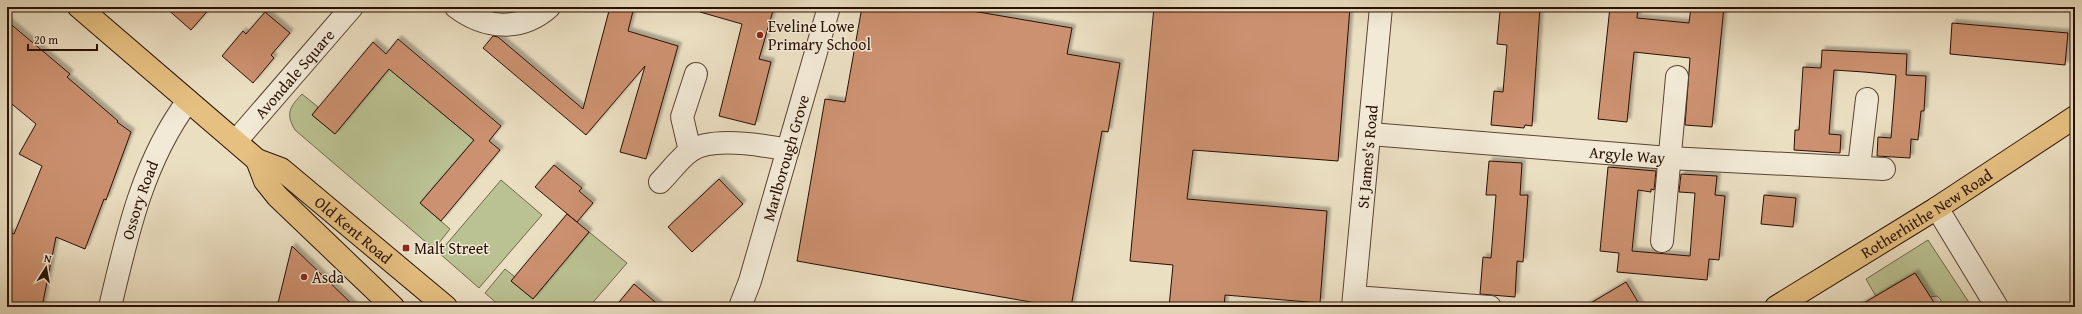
<svg xmlns="http://www.w3.org/2000/svg" width="2082" height="314" viewBox="0 0 2082 314" font-family="'Gentium Book Plus',serif">
	<defs>
		<filter id="shadow"><feDropShadow dx="3.5" dy="-3.5" stdDeviation="1" flood-color="#0004"/></filter>
	</defs>
	<rect width="100%" height="100%" fill="#ebdfc2"/>
	<filter id="stains"><feTurbulence type="fractalNoise" baseFrequency=".005" numOctaves="4"/><feColorMatrix values="0 0 0 0 .2 0 0 0 0 .09 0 0 0 0 .02 0 0 0 .5 -.17"/></filter>
	<radialGradient id="worn" r=".72"><stop offset=".6" stop-color="#630" stop-opacity="0"/><stop offset="1" stop-color="#630" stop-opacity=".3"/></radialGradient>
	<g fill="#bac192" stroke="#72684a">
		<path d="M382 63 481 146 465 151 420 203 450 229 434 249 295 130C285 113 290 107 302 94L318 107 312 115 335 134 381 79 374 73Z"/>
		<polygon points="501,180 542,215 479,288 439,253"/>
		<polygon points="589,232 627,263 589,307 501,307 485,293 505,269 515,277 511,281 533,299"/>
		<polygon points="1928,240 1972,307 1941,307 1941,300 1937,296 1930,297 1915,273 1887,289 1897,307 1882,307 1866,279"/>
	</g>
	<g fill="#cc9170" stroke="#290f02" filter="url(#shadow)">
		<polygon points="165,7 211,7 191,30"/>
		<polygon points="610,7 634,7 628,31 678,46 646,159 620,152 645,66 586,135 483,48 493,36 498,37 583,109"/>
		<polygon points="701,7 774,7 759,59 771,62 755,125 719,116 742,24 700,12"/>
		<polygon points="862,7 949,7 1072,28 1067,54 1120,63 1108,132 1102,131 1071,307 1059,307 797,261 825,99 845,102"/>
		<polygon points="1154,7 1350,7 1338,161 1193,150 1187,199 1327,211 1320,303 1225,295 1224,307 1169,307 1173,265 1130,261"/>
		<polygon points="1508,7 1540,7 1532,126 1525,125 1524,128 1491,125 1494,91 1503,92 1507,45 1497,44 1500,11 1508,11"/>
		<polygon points="1610,7 1638,7 1637,18 1689,23 1691,7 1724,7 1712,127 1685,125 1690,58 1634,52 1627,122 1598,119"/>
		<polygon points="265,12 290,33 271,55 274,58 253,83 222,56 243,31 246,34"/>
		<polygon points="7,21 70,74 67,77 118,121 117,122 131,132 106,200 104,199 85,249 56,237 42,307 7,307 7,232 14,234 42,166 19,154 36,124 7,100"/>
		<polygon points="1952,23 2068,33 2065,65 1950,54"/>
		<polygon points="398,39 501,126 489,141 500,150 441,221 420,203 474,140 389,69 335,134 312,115 373,42 386,54"/>
		<polygon points="1822,50 1907,54 1906,75 1926,76 1924,111 1921,111 1918,140 1911,139 1910,158 1877,156 1878,137 1891,138 1896,75 1864,72 1834,70 1829,134 1841,135 1840,153 1794,150 1795,130 1799,130 1803,67 1821,68"/>
		<polygon points="1489,161 1522,163 1520,195 1528,195 1523,262 1517,261 1515,297 1480,294 1483,257 1491,258 1496,195 1486,195"/>
		<polygon points="554,165 582,188 579,191 593,203 577,222 535,187"/>
		<polygon points="1608,167 1656,171 1654,190 1651,189 1651,192 1638,190 1632,251 1690,256 1695,193 1679,192 1681,174 1717,176 1715,195 1725,196 1719,260 1709,259 1707,280 1617,272 1619,253 1600,251"/>
		<polygon points="719,179 743,204 692,252 668,227"/>
		<polygon points="1764,195 1796,198 1793,227 1761,224"/>
		<polygon points="567,214 589,232 533,299 511,281"/>
		<polygon points="292,246 355,307 277,307"/>
		<polygon points="1915,273 1937,307 1857,307"/>
		<polygon points="1626,282 1641,307 1584,307"/>
		<polygon points="634,284 661,307 615,307"/>
	</g>
	<g fill="none" stroke-linecap="round" stroke-linejoin="round">
		<g stroke="#5a4332" stroke-width="24">
			<g id="minor">
				<path d="M456 7C485 29 521 32 549 7"/>
				<path id="s1" d="M1370 134 1669 158 1884 169"/>
				<path id="s2" d="M236 141 352 7"/>
				<polyline points="690,151 682,117 696,74"/>
				<polyline points="1859,167 1867,99"/>
				<path d="M660 182C669 173 679 159 690 151 712 136 763 145 788 150"/>
				<polyline points="1937,208 1997,307"/>
				<polyline points="1662,241 1677,77"/>
				<polyline points="1354,297 1490,307"/>
				<path id="s3" d="M110 307C127 235 143 161 188 101"/>
				<path id="s4" d="M740 307 750 281 829 7"/>
				<path id="s5" d="M1353 307 1381 7"/>
			</g>
		</g>
		<g stroke="#290f02" stroke-width="24">
			<g id="major">
				<path id="s6" d="M1776 307 1937 208 2075 117"/>
			</g>
		</g>
		<g stroke="#290f02" stroke-width="24">
			<g id="highway">
				<path id="s7" d="M79 7 257 160 281 169 446 307"/>
				<polyline points="257,160 265,181 277,196 393,307"/>
			</g>
		</g>
		<use href="#minor" stroke="#f2ead7" stroke-width="22"/>
		<use href="#major" stroke="#e6c081" stroke-width="22"/>
		<use href="#highway" stroke="#e6c081" stroke-width="22"/>
	</g>
	<g fill="#8f2418" stroke="#f2ead7" stroke-width="1.5">
		<circle cx="760" cy="35" r="4"/>
		<rect x="402" y="244" width="8" height="8" rx="2"/>
		<circle cx="304" cy="277" r="4"/>
	</g>
	<g text-anchor="middle" stroke-width="3" stroke-linejoin="round" paint-order="stroke">
		<g font-size="16" fill="#290f02" stroke="#f2ead7" text-anchor="start">
			<text x="768" y="32">Eveline Lowe<tspan x="768" dy="18">Primary School</tspan></text>
			<text x="414" y="254">Malt Street</text>
			<text x="312" y="283">Asda</text>
		</g>
		<g font-size="16" fill="#290f02" stroke="#f2ead7">
			<text dy="6" stroke="none"><textPath href="#s2" startOffset="89">Avondale Square</textPath></text>
			<text dy="6" stroke="none"><textPath href="#s1" startOffset="258">Argyle Way</textPath></text>
			<text dy="6" stroke="none"><textPath href="#s4" startOffset="156">Marlborough Grove</textPath></text>
			<text dy="6" stroke="none"><textPath href="#s5" startOffset="151">St James's Road</textPath></text>
			<text dy="6" stroke="none"><textPath href="#s3" startOffset="111">Ossory Road</textPath></text>
			<text dy="6" stroke="none"><textPath href="#s6" startOffset="177">Rotherhithe New Road</textPath></text>
			<text dy="6" stroke="none"><textPath href="#s7" startOffset="355">Old Kent Road</textPath></text>
		</g>
	</g>
	<rect width="2082" height="314" fill="none" stroke="#ebdfc2" stroke-width="24"/>
	<rect x="8" y="8" width="2066" height="298" fill="none" stroke="#290f02" stroke-width="2"/>
	<rect x="12" y="12" width="2058" height="290" fill="none" stroke="#290f02"/>
	<g transform="translate(46 268) rotate(11)" stroke="#f2ead7" stroke-width="3" paint-order="stroke">
	<path d="M0-3L7 15L0 10L-7 15Z" fill="#290f02"/>
	<text y="-6" font-size="11" font-weight="bold" text-anchor="middle" fill="#290f02">N</text>
	</g>
	<path d="M28 44v6h69v-6" fill="none" stroke="#290f02" stroke-width="2"/>
	<text x="34" y="44" font-size="12" fill="#290f02" stroke="#f2ead7" stroke-width="3" paint-order="stroke">20 m</text>
	<rect width="100%" height="100%" filter="url(#stains)"/>
	<rect width="100%" height="100%" fill="url(#worn)"/>
</svg>
